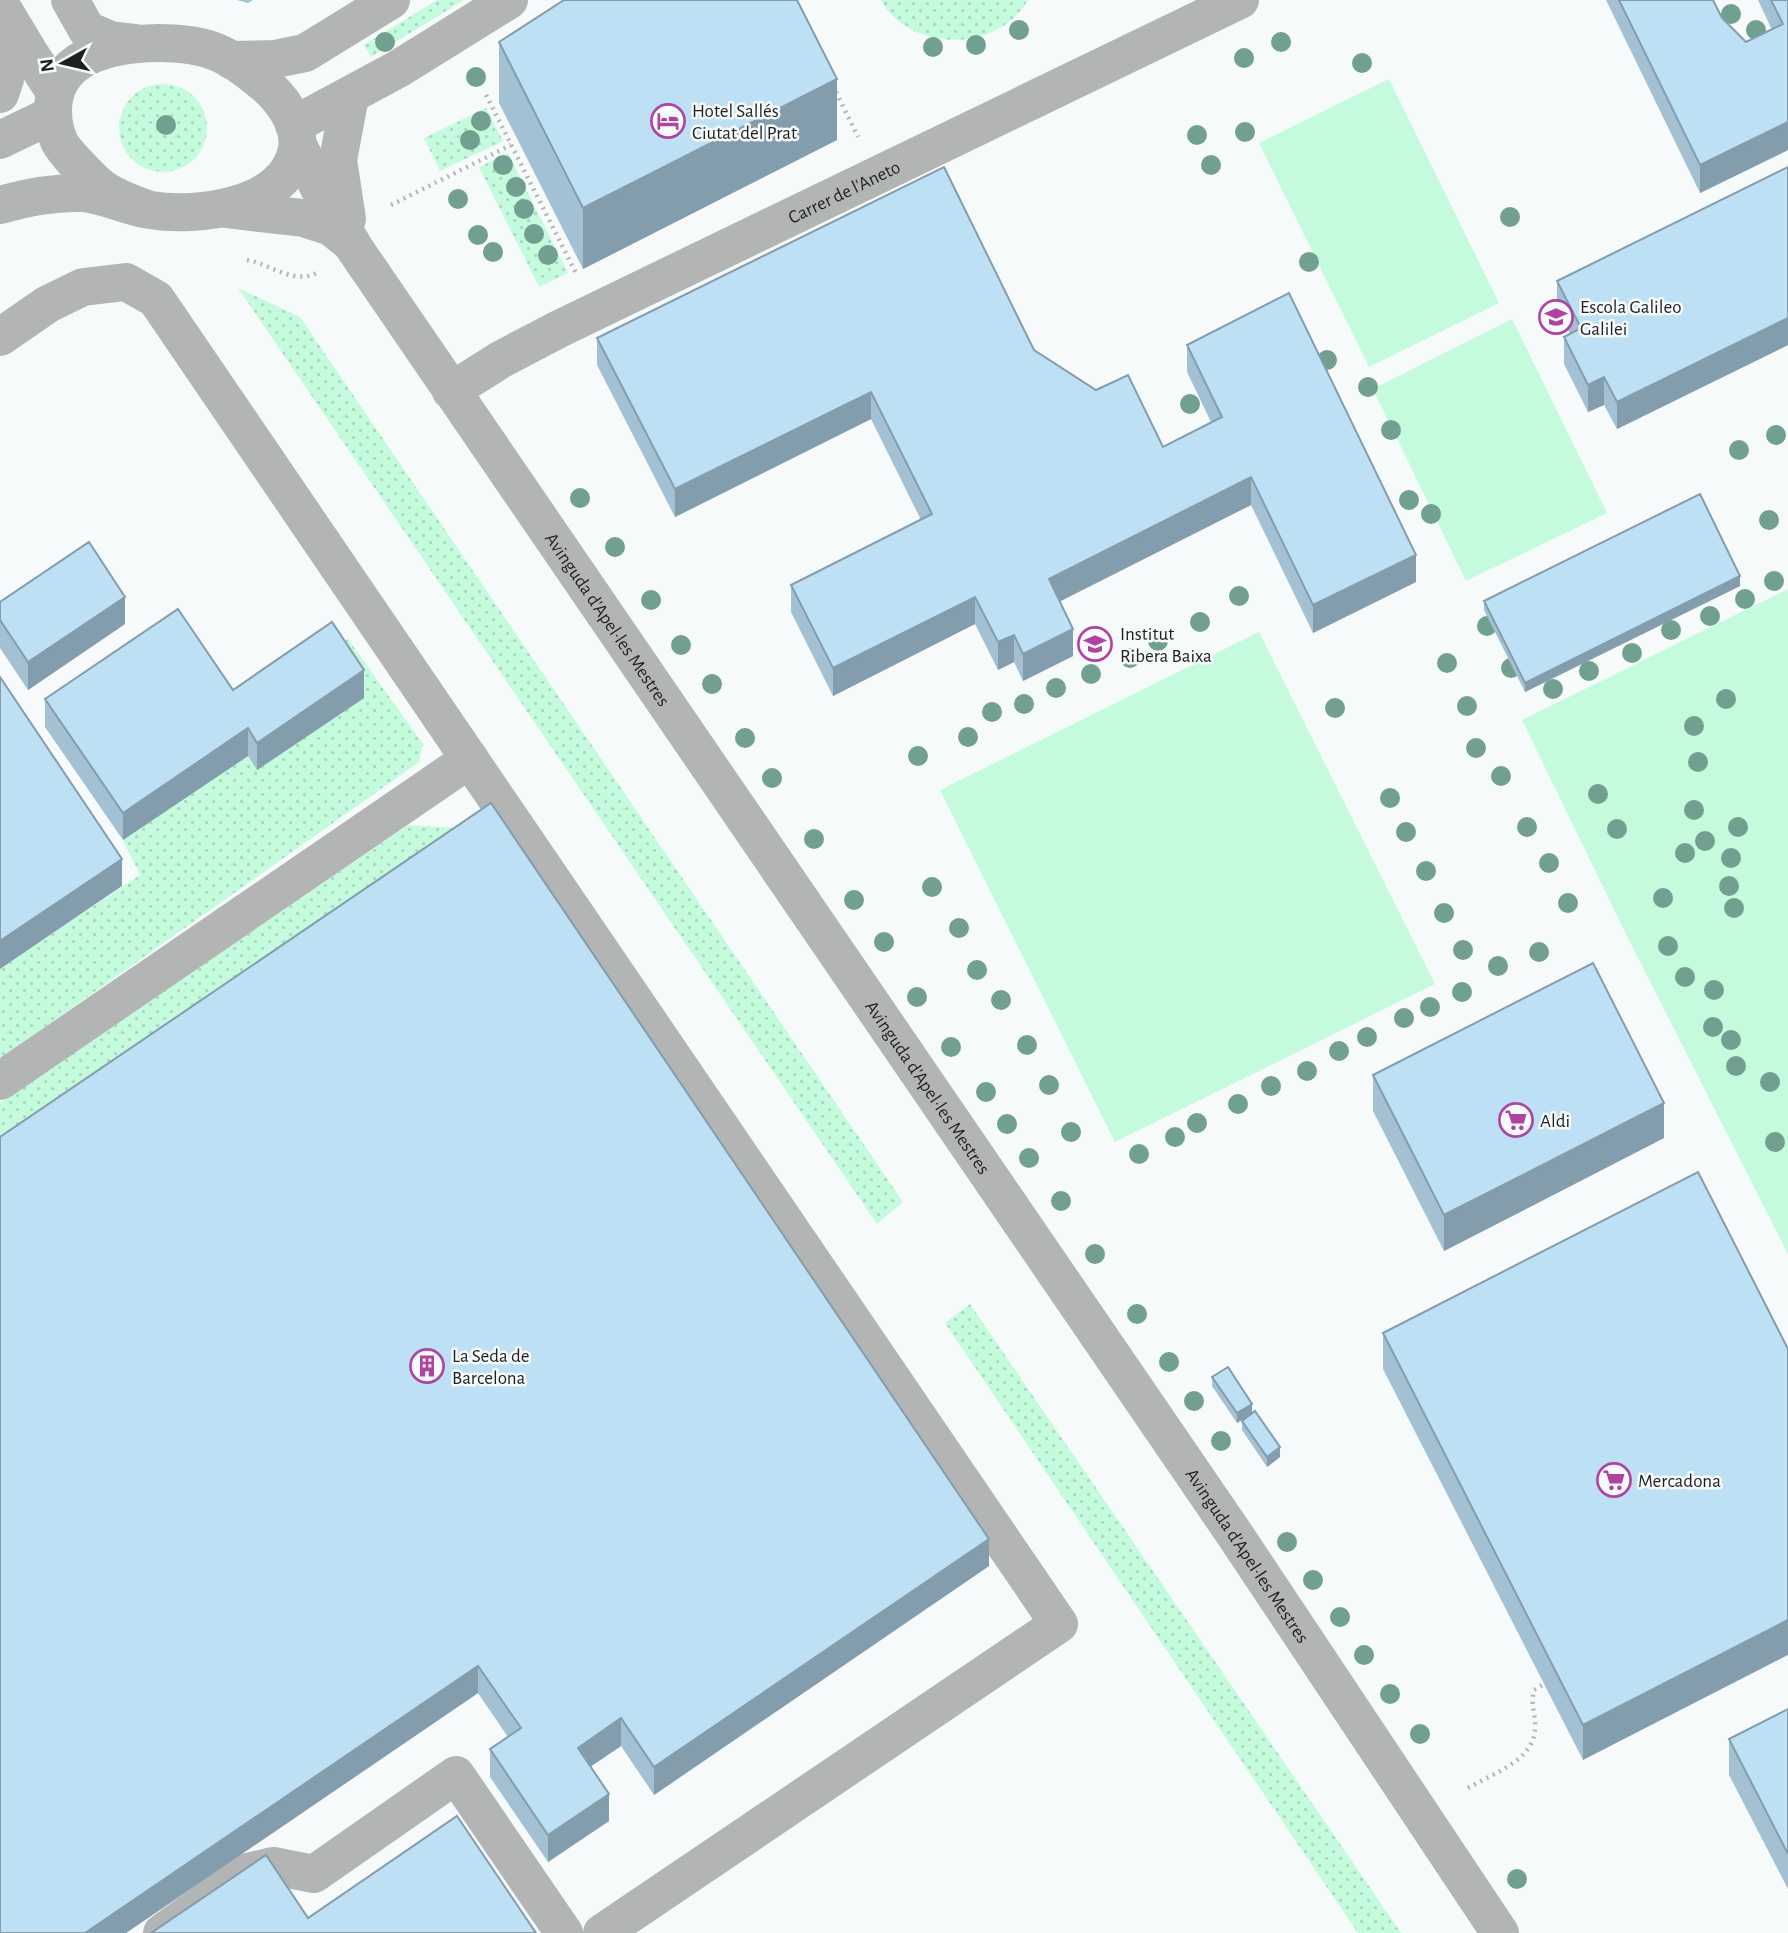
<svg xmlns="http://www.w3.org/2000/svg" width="1788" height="1933" viewBox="0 0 1788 1933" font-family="'Alegreya Sans',sans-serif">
	<defs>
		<pattern id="grass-dots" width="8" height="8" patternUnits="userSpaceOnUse" patternTransform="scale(1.75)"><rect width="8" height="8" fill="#c3fbdc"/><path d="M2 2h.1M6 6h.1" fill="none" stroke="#a7d7bc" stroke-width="1.8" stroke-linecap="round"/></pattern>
	</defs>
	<rect width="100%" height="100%" fill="#f6fafb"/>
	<g fill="url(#grass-dots)">
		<polygon points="437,0 464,0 371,57 364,45"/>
		<path d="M881 0H1028C998 53 910 53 881 0Z"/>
		<circle cx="163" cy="128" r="44"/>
		<polygon points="486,108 503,141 440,171 424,138"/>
		<polygon points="508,153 568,273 539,287 479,167"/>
		<polygon points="238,288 300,317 903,1202 877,1224"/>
		<polygon points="348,639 423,744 419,762 0,1059 0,969 140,875 123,840 248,756 257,770 332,650"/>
		<polygon points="408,825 491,830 0,1165 0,1103"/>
		<polygon points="970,1304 1401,1933 1358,1933 945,1323"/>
	</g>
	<g fill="#c3fbdc">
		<polygon points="1389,79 1499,303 1369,367 1259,143"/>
		<polygon points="1512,319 1607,513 1466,581 1373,389"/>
		<polygon points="1788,589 1788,1254 1625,932 1522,720"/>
		<polygon points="1259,632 1435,984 1115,1142 940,790"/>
	</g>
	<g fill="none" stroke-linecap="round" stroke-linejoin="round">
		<g stroke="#b2b5b6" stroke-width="4.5" stroke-dasharray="2 5" stroke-linecap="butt">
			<polyline points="836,92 858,137"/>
			<polyline points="486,95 576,273"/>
			<polyline points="391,205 511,145"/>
			<path d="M247 260C271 264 295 286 318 272"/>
			<path d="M1468 1788C1492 1774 1535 1760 1535 1728 1536 1714 1530 1706 1534 1690L1544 1684"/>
		</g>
		<g stroke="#b3b5b5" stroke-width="38">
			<polyline points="70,0 87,30 110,40 136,43"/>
			<polyline points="0,4 30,54 55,92"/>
			<polyline points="231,60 275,59 305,53 391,0"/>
			<polyline points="0,94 5,79 8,20"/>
			<polyline points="294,125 398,69 509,0"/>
			<polyline points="0,140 52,115"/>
			<path id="s1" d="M298 145 319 188 355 249 1233 1532 1500 1933"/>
			<path d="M0 205C27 197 54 192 83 193 106 195 128 207 150 210 197 218 286 207 297 149 301 124 281 97 262 82 246 69 228 55 208 49 171 38 95 40 67 72 50 90 50 119 59 141 64 152 88 176 98 185 112 197 132 204 150 210"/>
			<polyline points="226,209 303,218 331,227 351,243"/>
			<polyline points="347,219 338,160 350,96"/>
			<polyline points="0,337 48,304 83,287 126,282 156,299 1059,1624 602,1933"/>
			<path id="s2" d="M451 391 500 360 559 329 1240 0"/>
			<polyline points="0,1081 470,759"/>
			<polyline points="162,1933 247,1872 273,1866 314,1874 456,1775 564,1933"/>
		</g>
	</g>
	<g fill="#71a090">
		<circle cx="1731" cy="14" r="10"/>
		<circle cx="1019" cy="30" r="10"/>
		<circle cx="1756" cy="30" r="10"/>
		<circle cx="385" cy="42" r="10"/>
		<circle cx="1281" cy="42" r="10"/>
		<circle cx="976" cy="45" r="10"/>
		<circle cx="933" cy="47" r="10"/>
		<circle cx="1244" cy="58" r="10"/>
		<circle cx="1362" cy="63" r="10"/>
		<circle cx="476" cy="77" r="10"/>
		<circle cx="481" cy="121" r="10"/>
		<circle cx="166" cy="125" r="10"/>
		<circle cx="1245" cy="132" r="10"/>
		<circle cx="1197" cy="135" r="10"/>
		<circle cx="470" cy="140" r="10"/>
		<circle cx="503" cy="165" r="10"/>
		<circle cx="1211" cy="165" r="10"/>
		<circle cx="516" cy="187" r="10"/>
		<circle cx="458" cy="199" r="10"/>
		<circle cx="524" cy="209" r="10"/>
		<circle cx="1510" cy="217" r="10"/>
		<circle cx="534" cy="234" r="10"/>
		<circle cx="478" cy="235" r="10"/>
		<circle cx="493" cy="252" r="10"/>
		<circle cx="548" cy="255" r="10"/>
		<circle cx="1309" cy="262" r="10"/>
		<circle cx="1327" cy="360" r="10"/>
		<circle cx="1368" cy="387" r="10"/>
		<circle cx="1190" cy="404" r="10"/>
		<circle cx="1391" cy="430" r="10"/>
		<circle cx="1776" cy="435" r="10"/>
		<circle cx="1739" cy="450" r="10"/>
		<circle cx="580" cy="498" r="10"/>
		<circle cx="1409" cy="500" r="10"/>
		<circle cx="1431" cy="514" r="10"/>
		<circle cx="1769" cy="520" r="10"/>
		<circle cx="615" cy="547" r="10"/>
		<circle cx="1774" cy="581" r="10"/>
		<circle cx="1239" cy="596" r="10"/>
		<circle cx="1745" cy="599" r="10"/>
		<circle cx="651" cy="600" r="10"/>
		<circle cx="1710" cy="616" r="10"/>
		<circle cx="1200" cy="622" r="10"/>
		<circle cx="1487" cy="626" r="10"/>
		<circle cx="1671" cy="630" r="10"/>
		<circle cx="1158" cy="641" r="10"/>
		<circle cx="681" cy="645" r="10"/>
		<circle cx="1632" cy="653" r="10"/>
		<circle cx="1130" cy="658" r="10"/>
		<circle cx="1447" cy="663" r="10"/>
		<circle cx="1511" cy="668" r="10"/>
		<circle cx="1589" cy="671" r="10"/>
		<circle cx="1091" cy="674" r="10"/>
		<circle cx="712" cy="684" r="10"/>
		<circle cx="1056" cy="688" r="10"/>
		<circle cx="1553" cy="689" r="10"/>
		<circle cx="1726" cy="699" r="10"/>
		<circle cx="1024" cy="704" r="10"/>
		<circle cx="1467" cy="706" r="10"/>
		<circle cx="1335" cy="708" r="10"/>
		<circle cx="992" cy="712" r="10"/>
		<circle cx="1694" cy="726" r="10"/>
		<circle cx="968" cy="737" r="10"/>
		<circle cx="745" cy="738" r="10"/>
		<circle cx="1476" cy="748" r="10"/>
		<circle cx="918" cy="756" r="10"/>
		<circle cx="1698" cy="762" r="10"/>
		<circle cx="1501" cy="776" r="10"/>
		<circle cx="772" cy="778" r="10"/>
		<circle cx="1598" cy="794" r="10"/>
		<circle cx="1390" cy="798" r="10"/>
		<circle cx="1694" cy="810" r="10"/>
		<circle cx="1527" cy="827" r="10"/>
		<circle cx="1738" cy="827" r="10"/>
		<circle cx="1617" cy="829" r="10"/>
		<circle cx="1406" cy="832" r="10"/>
		<circle cx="814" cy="839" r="10"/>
		<circle cx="1705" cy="841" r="10"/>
		<circle cx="1685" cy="853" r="10"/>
		<circle cx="1731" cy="858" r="10"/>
		<circle cx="1549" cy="863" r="10"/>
		<circle cx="1426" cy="871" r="10"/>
		<circle cx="1729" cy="886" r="10"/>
		<circle cx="932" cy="887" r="10"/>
		<circle cx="1663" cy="898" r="10"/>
		<circle cx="854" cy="900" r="10"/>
		<circle cx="1568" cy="903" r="10"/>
		<circle cx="1734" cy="908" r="10"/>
		<circle cx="1444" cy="913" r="10"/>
		<circle cx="959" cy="928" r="10"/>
		<circle cx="884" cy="942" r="10"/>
		<circle cx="1668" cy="946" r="10"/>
		<circle cx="1463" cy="950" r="10"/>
		<circle cx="1539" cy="952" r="10"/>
		<circle cx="1498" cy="966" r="10"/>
		<circle cx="977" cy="970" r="10"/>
		<circle cx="1685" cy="977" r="10"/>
		<circle cx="1714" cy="990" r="10"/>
		<circle cx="1462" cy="992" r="10"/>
		<circle cx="917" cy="997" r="10"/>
		<circle cx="1001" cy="1000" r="10"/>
		<circle cx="1430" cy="1007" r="10"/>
		<circle cx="1404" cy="1018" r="10"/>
		<circle cx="1713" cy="1027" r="10"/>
		<circle cx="1367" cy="1037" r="10"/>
		<circle cx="1731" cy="1040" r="10"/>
		<circle cx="1027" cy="1045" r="10"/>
		<circle cx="951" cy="1047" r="10"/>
		<circle cx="1339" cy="1051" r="10"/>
		<circle cx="1736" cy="1066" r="10"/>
		<circle cx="1307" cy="1071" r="10"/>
		<circle cx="1770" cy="1082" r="10"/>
		<circle cx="1049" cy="1085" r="10"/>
		<circle cx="1271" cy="1086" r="10"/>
		<circle cx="986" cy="1092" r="10"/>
		<circle cx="1238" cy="1104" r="10"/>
		<circle cx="1197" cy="1123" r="10"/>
		<circle cx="1007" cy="1124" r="10"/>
		<circle cx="1071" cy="1132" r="10"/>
		<circle cx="1175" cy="1137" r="10"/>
		<circle cx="1775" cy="1142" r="10"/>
		<circle cx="1139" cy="1154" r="10"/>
		<circle cx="1029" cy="1158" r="10"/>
		<circle cx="1061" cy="1201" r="10"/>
		<circle cx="1095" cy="1254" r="10"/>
		<circle cx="1137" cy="1314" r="10"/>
		<circle cx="1169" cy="1362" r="10"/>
		<circle cx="1194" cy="1401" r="10"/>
		<circle cx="1221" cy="1441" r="10"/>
		<circle cx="1287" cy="1542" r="10"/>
		<circle cx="1313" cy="1580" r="10"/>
		<circle cx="1340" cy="1617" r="10"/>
		<circle cx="1364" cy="1655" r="10"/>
		<circle cx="1390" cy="1694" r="10"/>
		<circle cx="1420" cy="1734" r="10"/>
		<circle cx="1517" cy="1879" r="10"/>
	</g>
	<g fill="#a3c1d3">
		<polygon points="237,0 253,0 248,3"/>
		<polygon points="1606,0 1713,0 1722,18 1746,42 1772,30 1758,0 1788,0 1788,150 1700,193"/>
		<polygon points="499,42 837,140 583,269 499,103"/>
		<polygon points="1788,167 1788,345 1617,429 1604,405 1588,412 1564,364 1564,337 1570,334 1557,308 1557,281"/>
		<polygon points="597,338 1034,350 1163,447 1211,422 1187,372 1187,345 1416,582 1313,633 1251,505 1060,601 1073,656 1023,681 1014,662 998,670 975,624 833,696 791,612 791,585 921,520 871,419 675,517 597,365"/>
		<polygon points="1740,586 1525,692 1484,610 1484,601"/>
		<polygon points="0,602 125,624 28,690 0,648"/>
		<polygon points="233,690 364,698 257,770 248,756 123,840 45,727 45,699"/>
		<polygon points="1373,1075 1664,1138 1444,1251 1373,1111"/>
		<polygon points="0,1137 989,1566 654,1795 621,1746 590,1767 609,1821 548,1862 490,1777 490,1749 508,1737 478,1693 126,1933 0,1933"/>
		<polygon points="1698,1172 1583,1760 1383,1369 1383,1333"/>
		<polygon points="1212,1377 1252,1404 1237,1423 1212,1386"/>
		<polygon points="1242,1421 1280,1457 1267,1467 1242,1430"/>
		<polygon points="1788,1709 1788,1889 1729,1775 1729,1739"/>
	</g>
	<g fill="#849dac">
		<polygon points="837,79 837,140 583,269 583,208"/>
		<polygon points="1788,122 1788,150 1700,193 1700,165"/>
		<polygon points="1788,318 1788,345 1617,429 1617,402"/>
		<polygon points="1604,377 1604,405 1588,412 1588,385"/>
		<polygon points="871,392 871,419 675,517 675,489"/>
		<polygon points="1251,477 1251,505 1049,607 1049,579"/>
		<polygon points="1416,555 1416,582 1313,633 1313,605"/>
		<polygon points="1740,576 1740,586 1525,692 1525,683"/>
		<polygon points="125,597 125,624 28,690 28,662"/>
		<polygon points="975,597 975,624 833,696 833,668"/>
		<polygon points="1073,629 1073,656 1023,681 1023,654"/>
		<polygon points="1014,635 1014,662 998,670 998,642"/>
		<polygon points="364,670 364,698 257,770 257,743"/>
		<polygon points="248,728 248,756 123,840 123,813"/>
		<polygon points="122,859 122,886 0,969 0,941"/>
		<polygon points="1664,1103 1664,1138 1444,1251 1444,1215"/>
		<polygon points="1252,1404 1252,1414 1237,1423 1237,1413"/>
		<polygon points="1280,1447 1280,1457 1267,1467 1267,1457"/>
		<polygon points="989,1539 989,1566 654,1795 654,1767"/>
		<polygon points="1788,1620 1788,1655 1583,1760 1583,1725"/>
		<polygon points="478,1666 478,1693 126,1933 85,1933"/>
		<polygon points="621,1718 621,1746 578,1775 578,1748"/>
		<polygon points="609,1794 609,1821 548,1862 548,1835"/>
	</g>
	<g fill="#bde0f5" stroke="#849dac" stroke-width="2">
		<polygon points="564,0 797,0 837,79 583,208 499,42"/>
		<polygon points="1619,0 1713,0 1722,18 1746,42 1783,24 1771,0 1788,0 1788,122 1700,165"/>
		<polygon points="944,167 1034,350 1096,390 1128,375 1163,447 1222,417 1187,345 1289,293 1416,555 1313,605 1251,477 1049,579 1073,629 1023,654 1014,635 998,642 975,597 833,668 791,585 932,514 871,392 675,489 597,338"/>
		<polygon points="1788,167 1788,318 1617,402 1604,377 1588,385 1564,337 1581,328 1557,281"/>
		<polygon points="1700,494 1740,576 1525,683 1484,601"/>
		<polygon points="89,542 125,597 28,662 0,620 0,602"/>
		<polygon points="178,609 233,690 332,622 364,670 257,743 248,728 123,813 45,699"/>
		<polygon points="0,677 122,859 0,941"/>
		<polygon points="491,803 989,1539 654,1767 621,1718 578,1748 609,1794 548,1835 490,1749 521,1728 478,1666 85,1933 0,1933 0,1137"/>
		<polygon points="1593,963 1664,1103 1444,1215 1373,1075"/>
		<polygon points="1698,1172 1788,1349 1788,1620 1583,1725 1383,1333"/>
		<polygon points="1228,1367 1252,1404 1237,1413 1212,1377"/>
		<polygon points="1255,1411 1280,1447 1267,1457 1242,1421"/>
		<polygon points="1788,1709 1788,1854 1729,1739"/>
		<polygon points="457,1816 536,1933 151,1933 266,1855 308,1918"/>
	</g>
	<defs>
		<g id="hotel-ring" transform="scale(1.75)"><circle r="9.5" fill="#f6fafb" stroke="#b043a2" stroke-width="1.5"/><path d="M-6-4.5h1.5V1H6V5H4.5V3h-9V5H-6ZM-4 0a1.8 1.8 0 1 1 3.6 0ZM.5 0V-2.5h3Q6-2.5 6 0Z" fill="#b043a2"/></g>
		<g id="school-ring" transform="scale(1.75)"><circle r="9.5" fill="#f6fafb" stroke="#b043a2" stroke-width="1.5"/><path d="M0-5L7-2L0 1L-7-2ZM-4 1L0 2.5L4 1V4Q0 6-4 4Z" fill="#b043a2"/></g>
		<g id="supermarket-ring" transform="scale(1.75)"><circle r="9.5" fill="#f6fafb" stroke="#b043a2" stroke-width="1.5"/><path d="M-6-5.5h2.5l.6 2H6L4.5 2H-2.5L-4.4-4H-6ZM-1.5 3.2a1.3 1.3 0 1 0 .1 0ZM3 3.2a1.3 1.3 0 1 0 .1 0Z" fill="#b043a2"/></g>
		<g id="building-ring" transform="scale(1.75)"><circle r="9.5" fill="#f6fafb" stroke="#b043a2" stroke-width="1.5"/><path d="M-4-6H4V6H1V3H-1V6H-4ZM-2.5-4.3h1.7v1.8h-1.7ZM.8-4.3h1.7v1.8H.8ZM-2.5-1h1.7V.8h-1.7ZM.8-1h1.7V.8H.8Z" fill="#b043a2"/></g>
	</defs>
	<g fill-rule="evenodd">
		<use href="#hotel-ring" x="668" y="121"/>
		<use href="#school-ring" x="1556" y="317"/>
		<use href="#school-ring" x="1095" y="644"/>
		<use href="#supermarket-ring" x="1516" y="1120"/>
		<use href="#building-ring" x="427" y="1366"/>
		<use href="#supermarket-ring" x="1614" y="1480"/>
	</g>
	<g text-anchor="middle" stroke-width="5" stroke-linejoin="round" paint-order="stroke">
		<g font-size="19" fill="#1f2121" stroke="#f6fafb" text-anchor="start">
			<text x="692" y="117">Hotel Sallés<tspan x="692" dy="22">Ciutat del Prat</tspan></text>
			<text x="1580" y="313">Escola Galileo<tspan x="1580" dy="22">Galilei</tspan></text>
			<text x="1120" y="640">Institut<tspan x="1120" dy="22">Ribera Baixa</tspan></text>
			<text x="1540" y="1127">Aldi</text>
			<text x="452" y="1362">La Seda de<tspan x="452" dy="22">Barcelona</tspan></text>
			<text x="1638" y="1487">Mercadona</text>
		</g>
		<g font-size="19" fill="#1f2121" stroke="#f6fafb">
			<text dy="7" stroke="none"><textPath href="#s2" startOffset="441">Carrer de l'Aneto</textPath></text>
			<text dy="7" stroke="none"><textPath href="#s1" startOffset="567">Avinguda d'Apel·les Mestres</textPath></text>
			<text dy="7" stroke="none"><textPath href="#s1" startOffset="1134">Avinguda d'Apel·les Mestres</textPath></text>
			<text dy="7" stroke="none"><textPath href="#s1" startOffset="1701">Avinguda d'Apel·les Mestres</textPath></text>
		</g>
	</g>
	<g transform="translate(63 63) rotate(262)" stroke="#f6fafb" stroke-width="5" paint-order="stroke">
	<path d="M0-5L12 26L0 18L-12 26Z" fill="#1f2121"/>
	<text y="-10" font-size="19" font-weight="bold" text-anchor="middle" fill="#1f2121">N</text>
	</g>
</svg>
